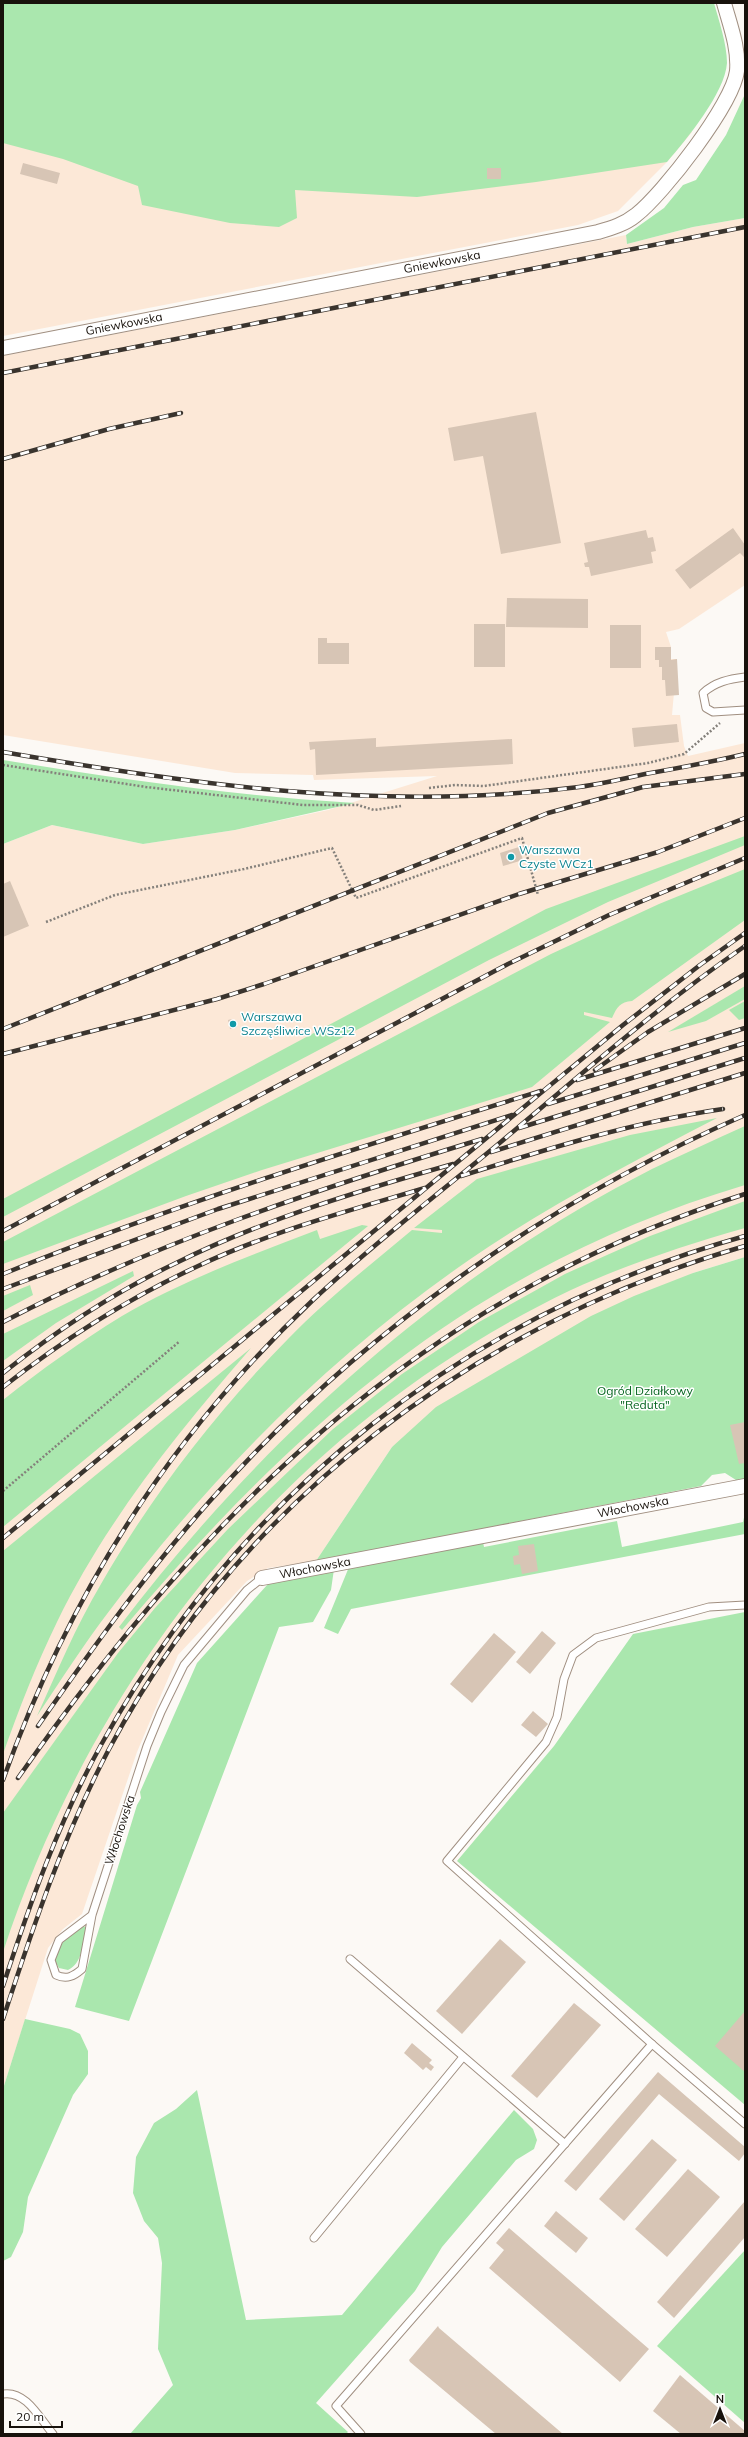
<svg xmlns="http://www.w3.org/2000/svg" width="748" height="2437" viewBox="0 0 748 2437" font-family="Mulish,sans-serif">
	<rect width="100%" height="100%" fill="#fcf9f5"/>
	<g fill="#fce8d7">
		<polygon points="3,3 692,132 667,162 618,211 578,225 3,336"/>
		<polygon points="745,218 745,585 679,629 666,632 671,647 671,659 677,659 672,715 680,715 684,746 688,756 745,743 745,1257 693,1273 392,1447 316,1561 268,1568 247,1581 178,1655 137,1752 82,1914 63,1929 48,1948 3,2089 3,844 52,825 143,844 235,830 328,810 437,776 314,780 313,775 235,773 3,735 3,356 626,235 627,244 693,227"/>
	</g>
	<g fill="#aae7ae">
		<path d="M3 3H714C719 21 727 44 727 63 725 93 686 140 667 162L536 182 417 197 295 190 297 218 279 227 230 223 142 205 138 186 63 159 3 143Z"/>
		<polygon points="745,94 745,218 693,227 627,244 626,235 664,208 683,185 696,180 726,135"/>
		<path d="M3 760C120 779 236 796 355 803L235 830 143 844 52 825 3 844Z"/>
		<polygon points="745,836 745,845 608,902 489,960 3,1217 3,1199 546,909"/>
		<path d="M745 869V920L632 1001C620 1002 617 1007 612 1018L584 1012V1015L610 1022 532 1087 262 1170 186 1196 3 1264V1242L551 954 659 904Z"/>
		<polygon points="745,986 745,999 706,1021 668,1032"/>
		<polygon points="745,1001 745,1018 739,1020 729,1010"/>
		<path d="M717 1118C632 1162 548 1206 469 1260 331 1355 211 1476 110 1610 84 1644 61 1680 37 1716 57 1672 76 1626 101 1584 152 1495 216 1412 288 1339 326 1300 370 1265 412 1230L442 1233V1230L414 1228 477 1179 630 1135Z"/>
		<path d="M745 1126V1185C477 1265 299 1421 122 1630L119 1627C261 1440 442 1276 652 1169 683 1154 714 1140 745 1126Z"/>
		<path d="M745 1201V1228C686 1245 627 1264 571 1290 295 1422 98 1664 3 1952V1813L118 1653 155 1608 228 1529 333 1429 402 1374 479 1322 565 1274 607 1255 650 1236Z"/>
		<path d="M362 1225 368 1226 3 1527V1400C41 1370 81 1341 122 1316 184 1280 251 1255 317 1230L320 1239Z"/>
		<polygon points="745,1257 745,1479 736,1480 725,1473 712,1475 701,1486 316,1561 392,1447 436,1407 591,1316 634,1296 693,1273"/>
		<polygon points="133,1271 134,1276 56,1323 3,1361 3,1334"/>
		<polygon points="30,1285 33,1295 3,1311 3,1296"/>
		<path d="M251 1348C178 1432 106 1521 57 1622 36 1665 19 1709 3 1754V1551Z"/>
		<polygon points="745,1513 745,1534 351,1609 338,1634 324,1628 349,1567 483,1542 484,1547 617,1521 622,1547 743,1522"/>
		<polygon points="334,1569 331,1590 313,1622 279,1627 129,2021 75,2007 137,1805 141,1798 140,1792 197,1663 268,1584"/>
		<polygon points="745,1612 745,2105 457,1861 554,1746 633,1634"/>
		<path d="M83 1926 86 1927C83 1942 83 1963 68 1970L59 1968 55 1961C57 1944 68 1935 83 1926Z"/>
		<polygon points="25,2019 70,2029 80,2034 88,2051 88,2074 73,2095 28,2197 23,2232 11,2257 3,2261 3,2089"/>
		<polygon points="197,2090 246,2320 342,2315 514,2110 533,2129 537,2140 534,2149 516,2160 442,2247 415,2291 316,2403 348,2432 346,2434 130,2434 173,2385 158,2349 162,2263 158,2238 144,2221 133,2193 136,2157 154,2123 176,2109"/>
		<polygon points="745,2250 745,2423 657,2346"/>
	</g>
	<g fill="#d7c5b5">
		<polygon points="23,163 60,173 57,184 20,174"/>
		<rect x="487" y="168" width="14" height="11"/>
		<polygon points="536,412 561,543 501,554 483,456 454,461 448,428"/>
		<polygon points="733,528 745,545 745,558 740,553 690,589 675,570"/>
		<polygon points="646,530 648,538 653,537 656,551 651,552 653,563 591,576 589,567 585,567 584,563 588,562 584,543"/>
		<polygon points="507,598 588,599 588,628 506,627"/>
		<rect x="474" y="624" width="31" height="43"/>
		<rect x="610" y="625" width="31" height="43"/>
		<polygon points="318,638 327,638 327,643 349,643 349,664 318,664"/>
		<polygon points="655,647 671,647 671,660 677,659 679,695 666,696 665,680 662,680 662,667 659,667 659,660 655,660"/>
		<polygon points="677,724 679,742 634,747 632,728"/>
		<polygon points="376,738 376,747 512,739 513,764 316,775 315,749 310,750 309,742"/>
		<polygon points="519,847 523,860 503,866 500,853"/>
		<polygon points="10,881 29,926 3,937 3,884"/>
		<polygon points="232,1019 233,1021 236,1020 237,1027 230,1029 228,1020"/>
		<polygon points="745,1422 745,1463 739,1464 730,1425"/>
		<polygon points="534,1544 538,1571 522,1574 520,1564 514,1565 513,1556 519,1555 518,1546"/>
		<polygon points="542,1631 556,1643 530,1674 516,1662"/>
		<polygon points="494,1633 516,1652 472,1703 450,1684"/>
		<polygon points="533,1711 548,1724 536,1737 521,1725"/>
		<polygon points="500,1939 526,1962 462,2034 436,2011"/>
		<polygon points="574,2003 601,2025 537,2098 511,2076"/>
		<polygon points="745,2011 745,2072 715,2046"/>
		<polygon points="412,2043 432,2060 429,2063 434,2067 431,2071 426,2067 423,2070 404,2053"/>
		<polygon points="658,2072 745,2147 745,2153 739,2161 659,2094 576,2191 564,2181"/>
		<polygon points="652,2139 677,2160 624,2221 599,2199"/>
		<polygon points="688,2169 720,2197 667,2257 635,2229"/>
		<polygon points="745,2201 745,2237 674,2318 657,2302"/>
		<polygon points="556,2211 588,2238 576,2253 544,2226"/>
		<polygon points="509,2228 649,2349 620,2382 489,2268 504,2250 496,2243"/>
		<polygon points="438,2326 439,2328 563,2434 496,2434 410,2362 409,2360"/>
		<polygon points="680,2375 745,2431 745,2434 681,2434 653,2411"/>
	</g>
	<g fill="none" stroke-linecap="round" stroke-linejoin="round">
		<g stroke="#a08f81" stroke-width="9">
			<g id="service">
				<path d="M745 677C729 679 715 682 703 693L706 708 713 712 745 710"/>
				<polyline points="745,1605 709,1607 596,1638 573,1655 564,1679 557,1717 546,1742 447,1861 652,2044 745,2124"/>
				<path d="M92 1915 59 1940 51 1960 56 1975C67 1980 74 1976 82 1969L92 1915 147 1746 161 1712 184 1665 247 1590 262 1578"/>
				<polyline points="350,1959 565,2144"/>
				<polyline points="314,2238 463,2057"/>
				<path d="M3 2394C26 2390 40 2419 53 2434"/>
				<polyline points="361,2434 336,2406 652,2044"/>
			</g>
		</g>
		<g stroke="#a08f81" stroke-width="16">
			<g id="minor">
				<path d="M3 348 598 232C612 228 625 224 636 215 663 194 733 104 737 71 739 48 730 25 724 3"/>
				<polyline points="262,1578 745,1486"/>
			</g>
		</g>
		<g stroke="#84807b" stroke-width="2.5" stroke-dasharray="2 2" stroke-linecap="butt">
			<polyline points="3,765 146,787 303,805 358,805 374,810 401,806"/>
			<polyline points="429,788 455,785 484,786 648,763 684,754 720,723"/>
			<polyline points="46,922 115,895 244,869 332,848 356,898 522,838 538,895"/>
			<polyline points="3,1491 180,1341"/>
		</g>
		<use href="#service" stroke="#fff" stroke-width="7"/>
		<use href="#minor" stroke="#fff" stroke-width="14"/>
		<g stroke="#3a342e" stroke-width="4.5">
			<g id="rail">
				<polyline points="3,373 745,227"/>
				<polyline points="3,459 109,429 181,413"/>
				<path d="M3 752C195 785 384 812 579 787 601 784 623 779 645 774 679 768 712 762 745 754"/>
				<polyline points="3,1029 548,813 643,787 745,774"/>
				<polyline points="3,1054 217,999 264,984 519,894 658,852 745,818"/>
				<polyline points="595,1070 648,1032 745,974"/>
				<polyline points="577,1080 745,1028"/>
				<polyline points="548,1104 745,1043"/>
				<polyline points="519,1128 745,1058"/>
				<polyline points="491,1152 745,1073"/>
				<path d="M461 1176C547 1149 633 1122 723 1109"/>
				<polyline points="3,1231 508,964 609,915 745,858"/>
				<path d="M3 1274C178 1203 360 1147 541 1091"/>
				<polyline points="3,1289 218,1209 512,1115"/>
				<path d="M3 1322C156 1242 318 1189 482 1139"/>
				<path d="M3 1373C56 1331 113 1293 174 1264 262 1220 358 1191 453 1164"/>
				<path d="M3 1387C63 1340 127 1299 196 1267 269 1232 348 1211 425 1188"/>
				<polyline points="3,1538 623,1025 700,965 745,933"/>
				<path d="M38 1726C92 1649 146 1573 209 1502 356 1336 542 1204 745 1115"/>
				<path d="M18 1778C208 1507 422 1297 745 1194"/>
				<path d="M3 1780C68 1597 171 1434 313 1300 371 1246 434 1197 496 1146 577 1078 657 1007 745 946"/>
				<path d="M3 1986C30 1903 59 1821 101 1745 241 1492 467 1314 745 1236"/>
				<path d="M3 2019C33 1927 63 1837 108 1751 240 1501 476 1324 745 1246"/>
			</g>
		</g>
		<use href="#rail" stroke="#fff" stroke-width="3" stroke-dasharray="9" stroke-linecap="butt"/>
	</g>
	<g fill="#0f9aa8" stroke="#fff" stroke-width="1.5">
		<circle cx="511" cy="857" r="4"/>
		<circle cx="233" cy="1024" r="4"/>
	</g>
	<g text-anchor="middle" stroke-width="3" stroke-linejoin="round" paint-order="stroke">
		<g font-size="12" fill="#18120c" stroke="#fff">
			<text transform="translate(442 262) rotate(-11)" y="4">Gniewkowska</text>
			<text transform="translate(124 324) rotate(-11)" y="4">Gniewkowska</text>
			<text transform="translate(633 1507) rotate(-11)" y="4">Włochowska</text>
			<text transform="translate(315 1568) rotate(-11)" y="4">Włochowska</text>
			<text transform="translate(120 1830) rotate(-72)" y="4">Włochowska</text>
		</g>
		<g font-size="12" fill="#0d838f" stroke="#fff" text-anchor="start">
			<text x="519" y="854">Warszawa<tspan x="519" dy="14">Czyste WCz1</tspan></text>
			<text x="241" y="1021">Warszawa<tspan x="241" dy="14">Szczęśliwice WSz12</tspan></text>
		</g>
		<g font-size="12" fill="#076621" stroke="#fff">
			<text x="645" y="1395">Ogród Działkowy<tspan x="645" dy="14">"Reduta"</tspan></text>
		</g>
	</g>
	<rect width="748" height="2437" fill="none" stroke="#18120c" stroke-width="8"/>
	<g transform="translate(720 2409)" stroke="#ffffff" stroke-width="3" paint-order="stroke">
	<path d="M0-3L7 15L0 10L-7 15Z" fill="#18120c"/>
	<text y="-6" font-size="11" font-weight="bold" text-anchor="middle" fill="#18120c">N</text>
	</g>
	<path d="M10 2421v6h52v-6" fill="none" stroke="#18120c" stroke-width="2"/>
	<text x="16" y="2421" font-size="12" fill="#18120c" stroke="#ffffff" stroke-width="3" paint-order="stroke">20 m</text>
</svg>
